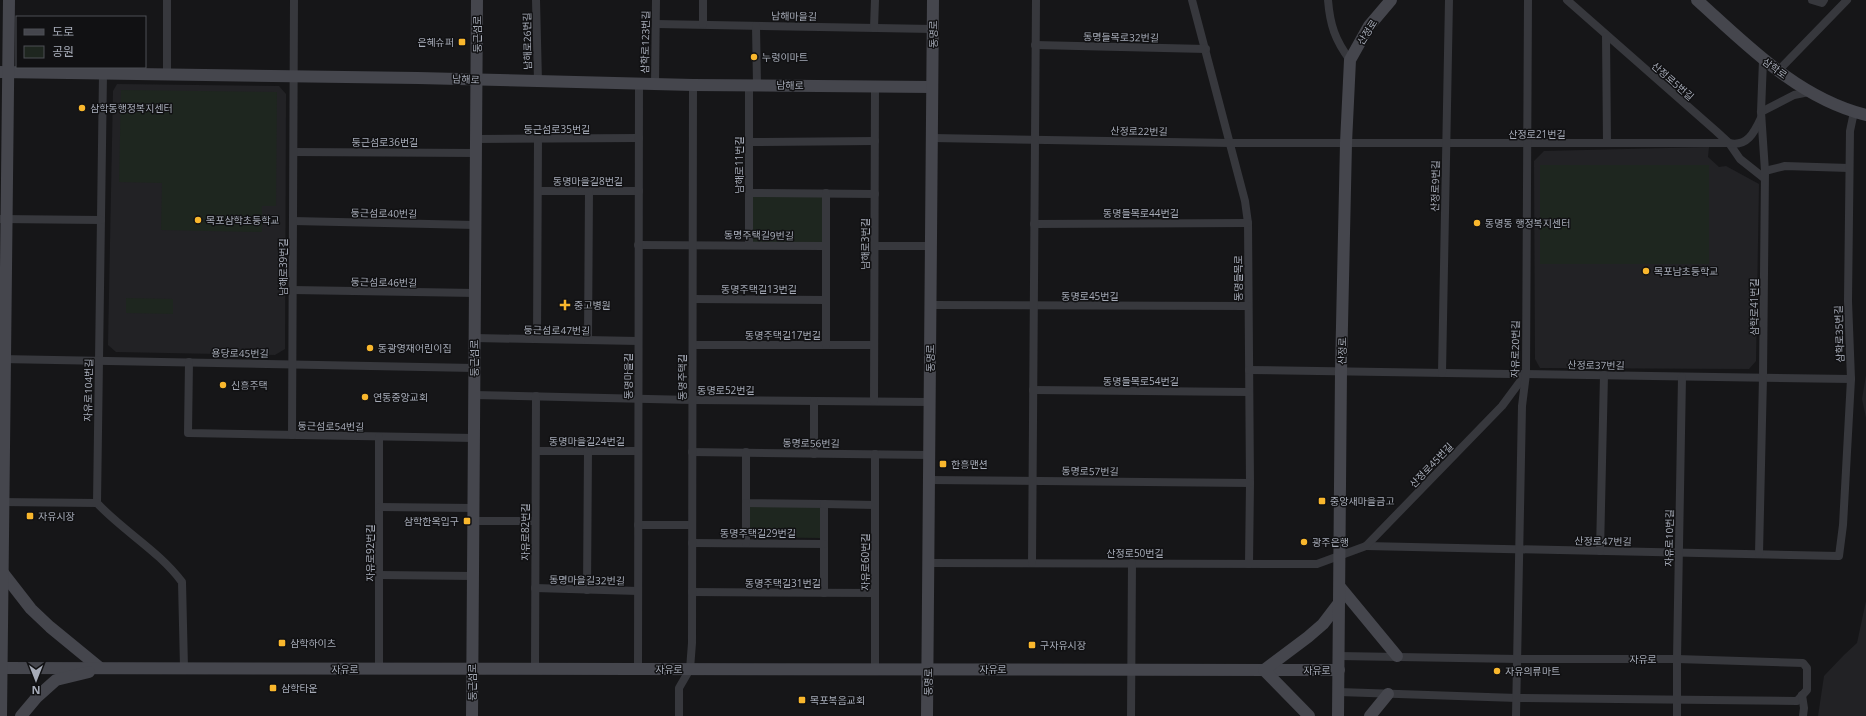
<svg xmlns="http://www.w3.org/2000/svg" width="1866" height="716" viewBox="0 0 1866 716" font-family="'Open Sans','Noto Sans KR',sans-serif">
	<rect width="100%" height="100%" fill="#161618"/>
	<g fill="#222225">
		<polygon points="117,84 279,86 286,94 285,349 275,355 116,352 108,345 113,91"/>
		<polygon points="1709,147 1708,157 1719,167 1726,166 1759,184 1756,361 1749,369 1540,368 1535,359 1534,161 1544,151"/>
		<polygon points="1866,375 1866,418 1862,399"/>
		<polygon points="1866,601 1866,716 1818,716 1824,676 1844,655 1857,643"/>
	</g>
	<g fill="#1e261f">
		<polygon points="121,90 277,92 276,206 262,206 262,232 161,230 162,183 119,182"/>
		<rect x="1540" y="165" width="169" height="99"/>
		<polygon points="822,196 822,242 752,242 752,197"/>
		<polygon points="126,298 173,299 173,314 126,313"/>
		<polygon points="750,507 820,507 820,538 750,537"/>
	</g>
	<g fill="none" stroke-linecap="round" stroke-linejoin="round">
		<g stroke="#37383d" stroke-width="8">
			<polyline points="167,0 167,75"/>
			<polyline points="536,0 538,81"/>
			<polyline points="1192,0 1245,201 1248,223 1250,483 1249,564"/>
			<path d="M1328 0C1330 25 1335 40 1350 60"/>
			<polyline points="1567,0 1716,131 1729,143 1740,159 1764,178"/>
			<polyline points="1812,0 1822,3 1824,0"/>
			<polyline points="656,24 933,29"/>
			<polyline points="703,24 703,0"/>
			<polyline points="756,26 757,85"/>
			<polyline points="874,28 875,0"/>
			<polyline points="1606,36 1607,143"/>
			<polyline points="1035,45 1206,49"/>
			<polyline points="1778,71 1847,0"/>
			<path d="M103 74 97 503C123 531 159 551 182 582L184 668"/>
			<polyline points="655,84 656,0"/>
			<polyline points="749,85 749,245"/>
			<polyline points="1761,112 1794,95 1809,92"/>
			<path d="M932 138 1230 143H1729C1747 147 1754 133 1761 118"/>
			<polyline points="476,139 639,138"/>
			<polyline points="749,142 875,141"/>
			<polyline points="294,152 476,153"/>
			<polyline points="1765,171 1785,166 1849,168"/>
			<polyline points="538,191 639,191"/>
			<polyline points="749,193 875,194"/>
			<polyline points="0,219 101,220"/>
			<polyline points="293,221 475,225"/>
			<polyline points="1034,224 1248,223"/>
			<polyline points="638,245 826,246"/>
			<polyline points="875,246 931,246"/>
			<polyline points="293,290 475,293"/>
			<polyline points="693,299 826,300"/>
			<polyline points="931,305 1248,306"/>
			<polyline points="475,338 638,341"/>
			<polyline points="537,339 538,139"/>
			<polyline points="588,340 589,191"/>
			<polyline points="693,345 874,345"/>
			<polyline points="826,345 826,193"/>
			<polyline points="1,359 474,368"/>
			<polyline points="189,362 188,433 474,438"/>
			<polyline points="1249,370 1851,379"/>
			<polyline points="1442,373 1449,0"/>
			<polyline points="1033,390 1249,392"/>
			<polyline points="474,395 692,400 930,402"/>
			<polyline points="814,401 814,454"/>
			<polyline points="874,401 875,86"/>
			<polyline points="292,435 294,0"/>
			<polyline points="379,437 379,669"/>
			<polyline points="536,451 638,451"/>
			<polyline points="692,452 929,455"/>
			<polyline points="746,452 746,503 824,504 824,593"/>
			<polyline points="929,480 1250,483"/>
			<polyline points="0,502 97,503"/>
			<polyline points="824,504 875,505"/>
			<polyline points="380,507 473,508"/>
			<polyline points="473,521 535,521"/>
			<polyline points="638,525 692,525"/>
			<polyline points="692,543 824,544"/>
			<polyline points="746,543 746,503"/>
			<polyline points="1366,546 1839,556 1843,525 1851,379 1848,301 1850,131 1854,112"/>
			<polyline points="1600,551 1604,375"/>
			<polyline points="1759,554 1763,377 1765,171 1761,112 1763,60"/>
			<polyline points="929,563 1317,564 1366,546 1502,406 1525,375"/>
			<polyline points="1032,563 1036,0"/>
			<polyline points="380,575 473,576"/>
			<polyline points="535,588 638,591"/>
			<polyline points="587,590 588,450"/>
			<polyline points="692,592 875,593"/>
			<polyline points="535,669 536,396"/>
			<polyline points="638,669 639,83"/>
			<polyline points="875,669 875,454"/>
			<polyline points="1339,692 1517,698 1797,701 1807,690 1807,668 1803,663 1677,659 1518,659 1339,656"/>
			<polyline points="1802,695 1804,708 1803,716"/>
			<polyline points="679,716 679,688 690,669 692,643 693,85"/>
			<polyline points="1131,716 1132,563"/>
			<polyline points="1516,716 1522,406 1526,374 1528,0"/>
			<polyline points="1677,716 1677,659 1682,377"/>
		</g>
		<g stroke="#45464d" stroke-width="12">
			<path d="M1697 0C1748 46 1798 98 1866 115"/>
			<polyline points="0,72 418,78 693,85 932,87"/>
			<polyline points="2,575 3,573 31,609 50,627 100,668"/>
			<polyline points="1340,587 1397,656"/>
			<polyline points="0,668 1339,670"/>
			<polyline points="1,716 9,0"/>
			<polyline points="21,716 37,697 56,680 89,672"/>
			<polyline points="472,716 477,0"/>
			<polyline points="927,716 933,0"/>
			<polyline points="1309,716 1264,670 1308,637 1323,624 1339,603"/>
			<polyline points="1338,716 1341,371 1346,143 1350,60 1369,26 1391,0"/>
			<polyline points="1370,716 1388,694"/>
		</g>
	</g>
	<g fill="#f9b72d" stroke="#111113" stroke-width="1.5">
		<rect x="458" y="38" width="8" height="8" rx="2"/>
		<circle cx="754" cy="57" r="4"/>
		<circle cx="82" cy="108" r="4"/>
		<circle cx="198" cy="220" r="4"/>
		<circle cx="1477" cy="223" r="4"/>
		<circle cx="1646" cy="271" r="4"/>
		<path d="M563 299h4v4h4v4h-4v4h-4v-4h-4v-4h4z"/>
		<circle cx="370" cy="348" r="4"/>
		<circle cx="223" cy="385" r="4"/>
		<circle cx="365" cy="397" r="4"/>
		<rect x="939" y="460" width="8" height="8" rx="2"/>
		<rect x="1318" y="497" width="8" height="8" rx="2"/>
		<rect x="26" y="512" width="8" height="8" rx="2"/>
		<rect x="463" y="517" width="8" height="8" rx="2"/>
		<circle cx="1304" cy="542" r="4"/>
		<rect x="278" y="639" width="8" height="8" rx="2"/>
		<rect x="1028" y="641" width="8" height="8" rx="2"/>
		<circle cx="1497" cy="671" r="4"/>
		<rect x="269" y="684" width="8" height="8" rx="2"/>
		<rect x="798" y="696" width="8" height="8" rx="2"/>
	</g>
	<g text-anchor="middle" stroke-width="3" stroke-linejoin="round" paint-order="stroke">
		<g font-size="10" fill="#a7acb8" stroke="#111113">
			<text transform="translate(794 16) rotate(1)" y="4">남해마을길</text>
			<text transform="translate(1367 32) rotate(-57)" y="4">산정로</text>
			<text transform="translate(477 34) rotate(-90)" y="4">둥근섬로</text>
			<text transform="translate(933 34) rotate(-90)" y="4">동명로</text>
			<text transform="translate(1121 37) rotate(1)" y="4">동명들목로32번길</text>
			<text transform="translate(527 41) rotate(-91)" y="4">남해로26번길</text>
			<text transform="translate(645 42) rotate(-89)" y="4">삼학로123번길</text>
			<text transform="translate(1775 68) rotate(36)" y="4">삼학로</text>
			<text transform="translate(466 79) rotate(2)" y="4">남해로</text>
			<text transform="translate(1673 81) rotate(41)" y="4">산정로5번길</text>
			<text transform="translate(790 85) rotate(1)" y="4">남해로</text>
			<text x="557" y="133">둥근섬로35번길</text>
			<text transform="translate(1139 131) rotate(1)" y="4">산정로22번길</text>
			<text x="1537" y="138">산정로21번길</text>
			<text x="385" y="146">둥근섬로36번길</text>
			<text transform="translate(739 165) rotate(-90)" y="4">남해로11번길</text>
			<text x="588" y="185">동명마을길8번길</text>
			<text transform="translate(1435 186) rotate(-89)" y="4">산정로9번길</text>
			<text transform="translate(384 213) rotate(1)" y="4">둥근섬로40번길</text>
			<text x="1141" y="217">동명들목로44번길</text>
			<text transform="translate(759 235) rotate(1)" y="4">동명주택길9번길</text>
			<text transform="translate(865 244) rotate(-90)" y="4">남해로3번길</text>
			<text transform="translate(283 267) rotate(-90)" y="4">남해로39번길</text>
			<text transform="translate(1238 278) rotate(-90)" y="4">동명들목로</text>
			<text transform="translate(384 282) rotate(1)" y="4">둥근섬로46번길</text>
			<text x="759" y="293">동명주택길13번길</text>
			<text x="1090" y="300">동명로45번길</text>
			<text transform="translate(1754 307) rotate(-90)" y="4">삼학로41번길</text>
			<text transform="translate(557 330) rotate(1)" y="4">둥근섬로47번길</text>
			<text transform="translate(1839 334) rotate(-92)" y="4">삼학로35번길</text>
			<text x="783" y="339">동명주택길17번길</text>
			<text transform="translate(1515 349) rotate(-89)" y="4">자유로20번길</text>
			<text transform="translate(1342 351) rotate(-89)" y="4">산정로</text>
			<text transform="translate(240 353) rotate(1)" y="4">용당로45번길</text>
			<text transform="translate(474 358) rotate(-90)" y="4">둥근섬로</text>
			<text transform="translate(930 358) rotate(-90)" y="4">동명로</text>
			<text transform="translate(1596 365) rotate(1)" y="4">산정로37번길</text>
			<text transform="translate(628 376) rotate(-90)" y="4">동명마을길</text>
			<text transform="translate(682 377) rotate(-90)" y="4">동명주택길</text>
			<text x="1141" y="385">동명들목로54번길</text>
			<text transform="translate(88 390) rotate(-89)" y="4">자유로104번길</text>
			<text x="726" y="394">동명로52번길</text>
			<text transform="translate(331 426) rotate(1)" y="4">둥근섬로54번길</text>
			<text x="587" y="445">동명마을길24번길</text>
			<text transform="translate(811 443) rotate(1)" y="4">동명로56번길</text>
			<text transform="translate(1431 465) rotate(-46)" y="4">산정로45번길</text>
			<text transform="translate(1090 471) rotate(1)" y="4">동명로57번길</text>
			<text transform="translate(525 532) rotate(-90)" y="4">자유로82번길</text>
			<text x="758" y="537">동명주택길29번길</text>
			<text transform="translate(1669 538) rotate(-89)" y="4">자유로10번길</text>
			<text transform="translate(1603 541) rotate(1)" y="4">산정로47번길</text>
			<text transform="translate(370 553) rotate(-90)" y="4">자유로92번길</text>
			<text x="1135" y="557">산정로50번길</text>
			<text transform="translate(865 562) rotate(-90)" y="4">자유로60번길</text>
			<text transform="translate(587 580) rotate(1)" y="4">동명마을길32번길</text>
			<text x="783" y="587">동명주택길31번길</text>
			<text x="1643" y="663">자유로</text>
			<text x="345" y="673">자유로</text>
			<text x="669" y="673">자유로</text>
			<text x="993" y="673">자유로</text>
			<text x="1317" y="674">자유로</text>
			<text transform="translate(472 682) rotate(-90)" y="4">둥근섬로</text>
			<text transform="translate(928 682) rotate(-89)" y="4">동명로</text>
		</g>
		<g font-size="10" fill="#a7acb8" stroke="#111113" text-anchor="start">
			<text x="454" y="46" text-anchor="end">은혜슈퍼</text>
			<text x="762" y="61">누렁이마트</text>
			<text x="90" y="112">삼학동행정복지센터</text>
			<text x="206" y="224">목포삼학초등학교</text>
			<text x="1485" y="227">동명동 행정복지센터</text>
			<text x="1654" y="275">목포남초등학교</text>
			<text x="574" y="309">중고병원</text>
			<text x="378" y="352">동광영재어린이집</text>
			<text x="231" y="389">신흥주택</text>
			<text x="373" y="401">연동중앙교회</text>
			<text x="951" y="468">한흥맨션</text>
			<text x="1330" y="505">중앙새마을금고</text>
			<text x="38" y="520">자유시장</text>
			<text x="459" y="525" text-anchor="end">삼학한옥입구</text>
			<text x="1312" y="546">광주은행</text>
			<text x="290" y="647">삼학하이츠</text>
			<text x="1040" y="649">구자유시장</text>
			<text x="1505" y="675">자유의류마트</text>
			<text x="281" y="692">삼학타운</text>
			<text x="810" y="704">목포복음교회</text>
		</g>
	</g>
	<rect x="16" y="16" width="130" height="52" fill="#111113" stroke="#4d4f55"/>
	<rect x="24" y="29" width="20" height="6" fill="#45464d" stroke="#4d4f55"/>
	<text x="52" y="36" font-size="12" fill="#a7acb8">도로</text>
	<rect x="24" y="46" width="20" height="12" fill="#1e261f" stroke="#4d4f55"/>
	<text x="52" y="56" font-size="12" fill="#a7acb8">공원</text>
	<g transform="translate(36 680) rotate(180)" stroke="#111113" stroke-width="3" paint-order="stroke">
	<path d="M0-3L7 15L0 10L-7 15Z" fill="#a7acb8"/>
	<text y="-6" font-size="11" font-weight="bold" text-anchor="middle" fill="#a7acb8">N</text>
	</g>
</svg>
